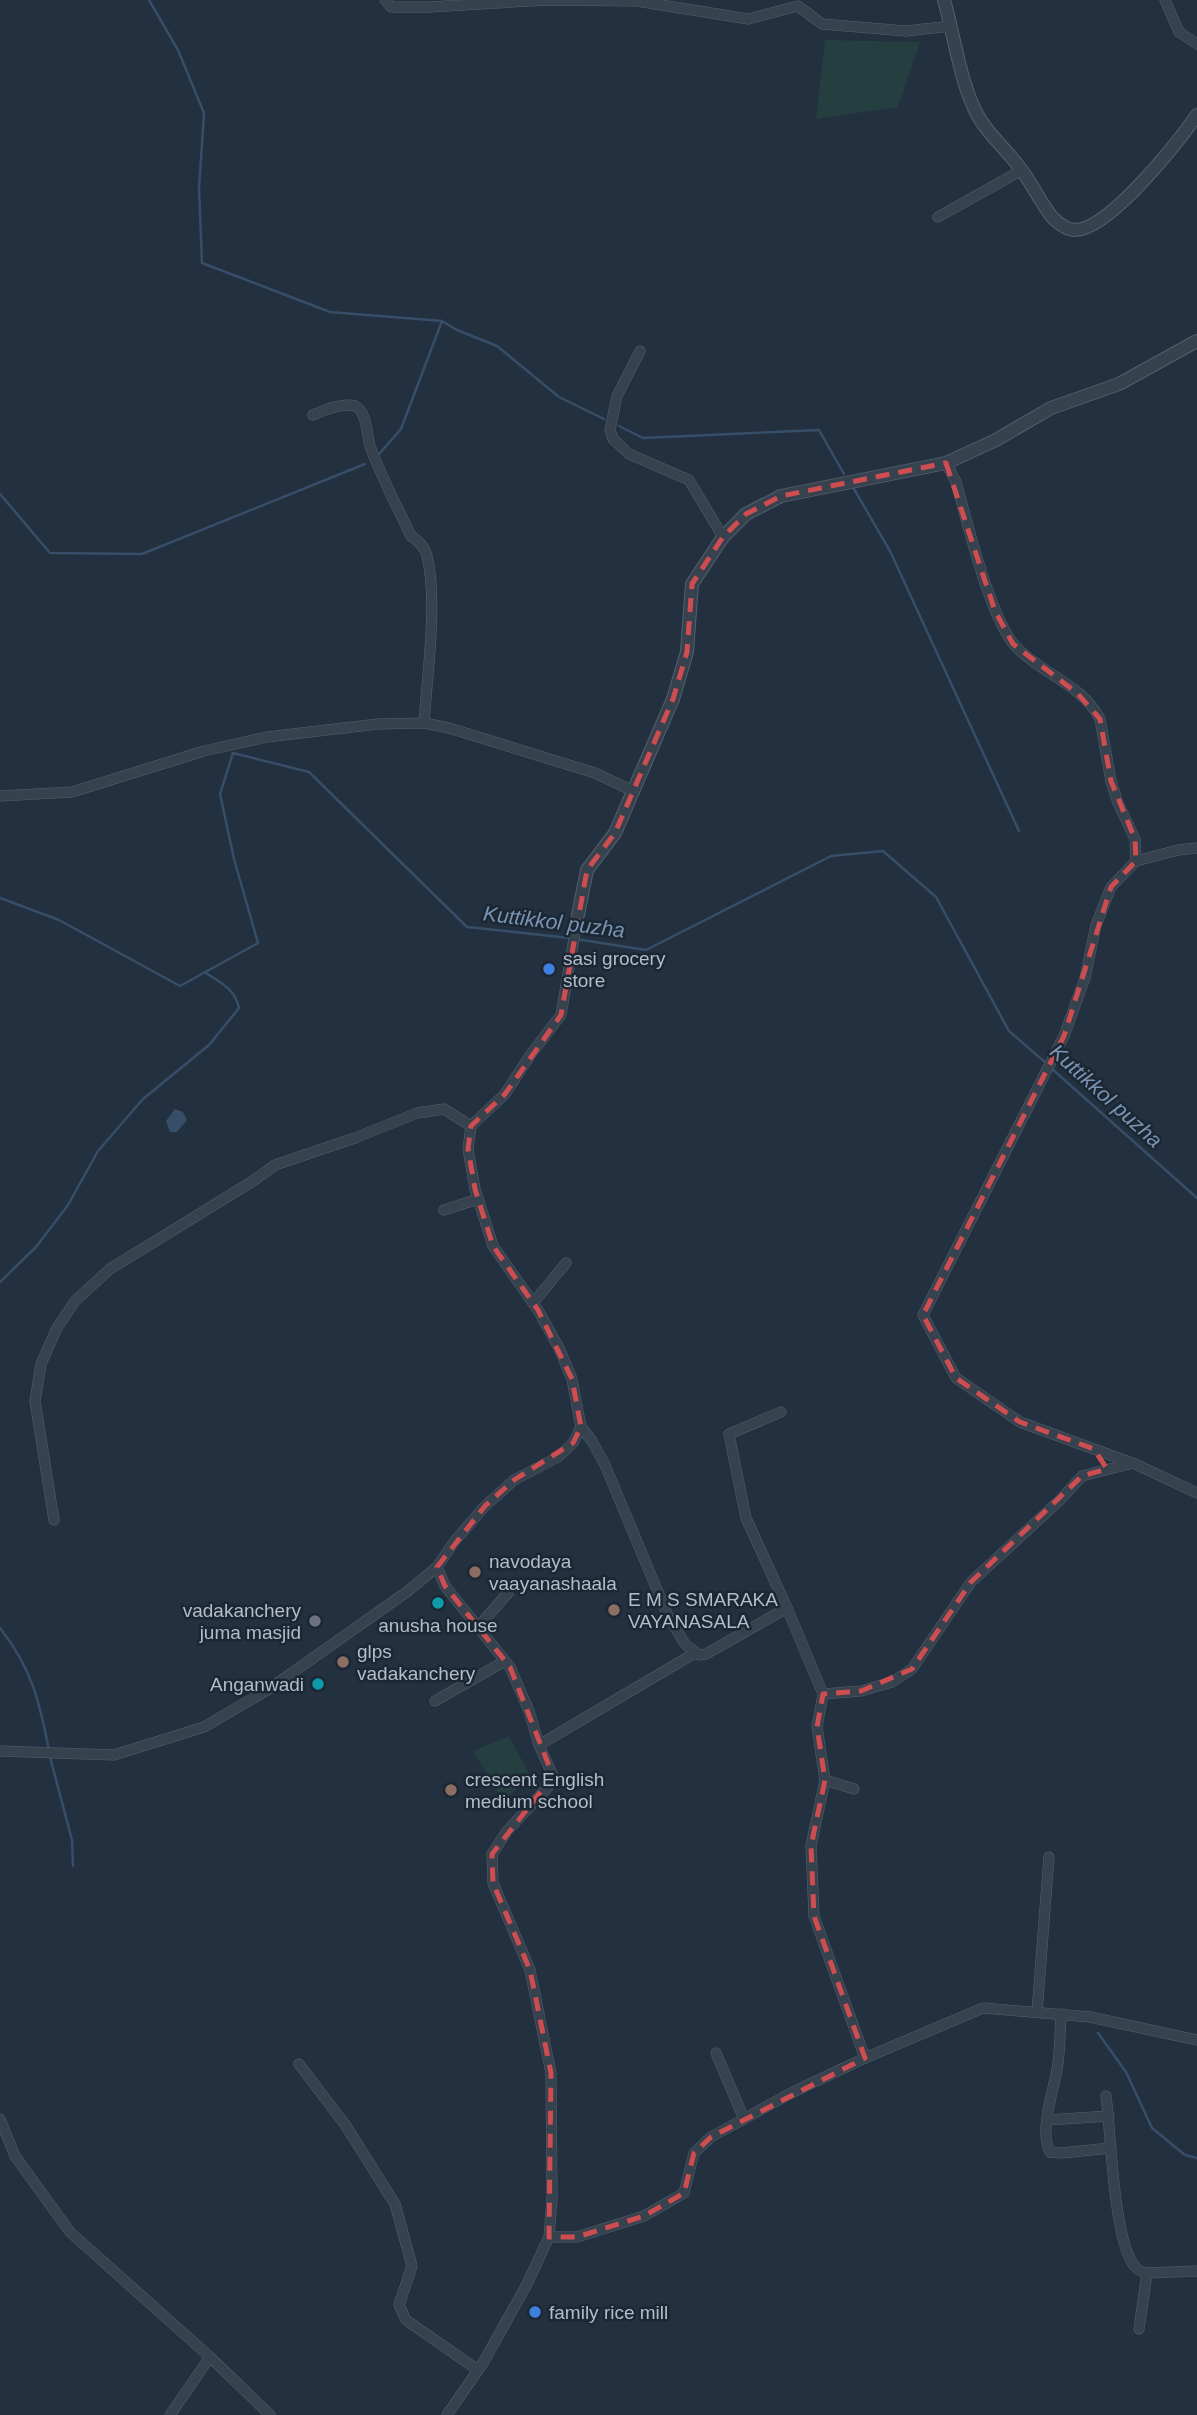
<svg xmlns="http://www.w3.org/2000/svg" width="1197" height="2415" viewBox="0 0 1197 2415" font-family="Arial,sans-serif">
	<rect width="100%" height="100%" fill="#23303f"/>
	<g fill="#253e40">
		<polygon points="825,40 920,42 898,107 816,119"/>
		<polygon points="509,1736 531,1777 503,1801 473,1751"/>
	</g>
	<polygon fill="#374e69" points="175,1109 183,1112 187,1120 177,1132 170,1132 166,1121"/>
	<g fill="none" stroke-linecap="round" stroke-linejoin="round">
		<g stroke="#374e69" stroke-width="2.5">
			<polyline points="149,0 178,50 204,113 199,188 202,263 330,312 442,321"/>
			<polyline points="619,426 643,438 819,430 844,474"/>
			<polyline points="379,454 401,429 442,321 457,330 497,346 559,397 604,419"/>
			<polyline points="854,489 890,551 1019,831"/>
			<polyline points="0,494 50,553 142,554 365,464"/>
			<polyline points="0,898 59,920 180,986 258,943 234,859 220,794 233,753 309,772 467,927 570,938"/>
			<polyline points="576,939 646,950 831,856 883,851 936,897 1009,1031 1046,1063"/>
			<polyline points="1051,1068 1197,1198"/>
			<path d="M0 1282 36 1247 68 1205 98 1151 143 1099 209 1045 239 1008C235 989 221 983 206 973"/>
			<path d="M0 1628C32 1669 39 1700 49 1750"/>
			<polyline points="50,1757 72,1840 73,1866"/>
			<polyline points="1098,2033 1126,2072 1152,2128 1185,2155 1197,2158"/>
		</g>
		<g stroke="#55606d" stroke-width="11">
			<g id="minor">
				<polyline points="385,0 391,7 430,7 547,0 637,1 748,19 798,6 822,24 906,31 951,26"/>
				<polyline points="1165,0 1179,32 1197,44"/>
				<polyline points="938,217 1022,170"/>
				<polyline points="640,351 617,396 610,430 613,439 629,454 689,480 723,537"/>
				<path d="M313 415C324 410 343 402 355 406 367 411 367 436 370 446 381 477 397 506 411 536 419 541 425 547 427 556 438 601 427 676 424 723"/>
				<path d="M946 463 956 482C967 521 990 619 1016 647 1041 673 1083 685 1100 719L1111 781 1118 803 1135 839 1136 861"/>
				<polyline points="0,796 72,792 204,751 267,737 378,724 424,723 449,728 595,773 633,791"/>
				<polyline points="444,1210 478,1199"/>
				<polyline points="533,1303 566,1263"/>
				<polyline points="781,1412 729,1434 746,1518 787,1608"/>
				<polyline points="581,1427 592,1441 605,1465 668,1616 685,1644 699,1655 706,1654 787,1608 823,1694 861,1691 892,1682 912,1669 971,1582 1060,1500 1082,1476 1133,1463 1197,1493"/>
				<polyline points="1132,1463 1020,1422 956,1378 923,1315 1064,1036 1085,978 1096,925 1111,887 1136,861 1178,850 1197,848"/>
				<polyline points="54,1520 35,1401 41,1364 57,1328 75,1301 110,1269 253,1181 275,1165 355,1138 417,1113 444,1109 471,1126"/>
				<polyline points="478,1627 508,1593"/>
				<polyline points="823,1694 817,1727 825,1780 811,1846 814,1916 865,2058"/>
				<polyline points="435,1701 505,1661"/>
				<polyline points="539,1745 695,1653"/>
				<polyline points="0,1751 114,1755 204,1727 269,1689 408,1591 437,1567"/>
				<polyline points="825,1780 854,1789"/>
				<polyline points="1037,2012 1049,1857"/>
				<path d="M1061 2014C1060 2033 1060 2052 1057 2070 1053 2092 1039 2131 1050 2152L1062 2153 1110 2148"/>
				<polyline points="716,2053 744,2119"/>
				<polyline points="299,2064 346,2126 395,2204 412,2266 399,2305 406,2320 478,2370"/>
				<path d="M1106 2096C1111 2130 1113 2247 1137 2269 1140 2271 1144 2272 1147 2273L1139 2329"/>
				<polyline points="0,2119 15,2156 70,2232 210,2357 270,2415"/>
				<polyline points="1048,2120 1109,2116"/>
				<polyline points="549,2237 577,2237 644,2216 684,2193 694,2153 711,2137 793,2092 865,2058 983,2008 1090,2017 1197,2040"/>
				<polyline points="1147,2273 1197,2271"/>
				<polyline points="170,2415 210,2357"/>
				<polyline points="447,2415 483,2363 526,2286 549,2237 552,2199 551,2073 530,1970 493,1883 492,1854 507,1831 548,1787 553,1776 539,1745 529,1711 510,1667 445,1586 437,1567 454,1542 485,1506 514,1480 558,1457 573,1443 581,1427 572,1379 559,1348 538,1310 493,1246 475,1189 468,1149 471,1126 505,1094 531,1054 561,1015 578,915"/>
			</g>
		</g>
		<g stroke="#55606d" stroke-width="14">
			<g id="tertiary">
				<path d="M944 0C954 35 959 75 974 108 985 133 1008 150 1023 172 1033 186 1041 203 1052 217 1058 223 1066 230 1075 230 1109 230 1178 142 1197 115"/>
				<polyline points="578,915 587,870 615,833 673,699 687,652 692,584 723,537 746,514 781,496 946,463 996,440 1051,408 1119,384 1197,341"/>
			</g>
		</g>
		<use href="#minor" stroke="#37424f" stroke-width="10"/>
		<use href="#tertiary" stroke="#37424f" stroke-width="12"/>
	</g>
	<path fill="none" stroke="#cd4d50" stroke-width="5" stroke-dasharray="14 9" stroke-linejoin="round" d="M946 463 995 611 1013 644 1077 693 1100 719 1111 781 1135 839 1136 861 1111 887 1064 1036 923 1315 956 1378 1020 1422 1094 1449 1107 1469 1082 1476 971 1582 912 1669 861 1691 823 1694 817 1727 825 1780 811 1846 814 1916 865 2058 711 2137 694 2153 684 2193 644 2216 577 2237H549L551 2073 530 1970 493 1883 492 1854 553 1776 510 1667 445 1586 437 1567 485 1506 514 1480 573 1443 581 1427 572 1379 538 1310 493 1246 475 1189 468 1149 471 1126 505 1094 561 1015 587 870 615 833 673 699 687 652 692 584 723 537 746 514 781 496Z"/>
	<g fill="#3f7fe0" stroke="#1c2734" stroke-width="2.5">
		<circle cx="549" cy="969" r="7"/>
		<circle cx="535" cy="2312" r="7"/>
	</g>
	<g fill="#8d6e63" stroke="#1c2734" stroke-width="2.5">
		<circle cx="475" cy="1572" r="7"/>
		<circle cx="614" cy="1610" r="7"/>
		<circle cx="343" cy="1662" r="7"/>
		<circle cx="451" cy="1790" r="7"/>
	</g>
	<g fill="#0f9aa8" stroke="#1c2734" stroke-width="2.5">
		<circle cx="438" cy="1603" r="7"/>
		<circle cx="318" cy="1684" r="7"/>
	</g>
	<circle fill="#6b7280" stroke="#1c2734" stroke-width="2.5" cx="315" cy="1621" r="7"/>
	<g text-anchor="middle" stroke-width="5" stroke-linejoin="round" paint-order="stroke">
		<g font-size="19" fill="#b3bdca" stroke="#1c2734" text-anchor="start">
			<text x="563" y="965">sasi grocery<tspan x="563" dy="22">store</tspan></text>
			<text x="489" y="1568">navodaya<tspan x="489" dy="22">vaayanashaala</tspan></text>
			<text x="628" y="1606">E M S SMARAKA<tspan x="628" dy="22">VAYANASALA</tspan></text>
			<text x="301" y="1617" text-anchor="end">vadakanchery<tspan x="301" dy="22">juma masjid</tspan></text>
			<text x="438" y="1632" text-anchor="middle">anusha house</text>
			<text x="357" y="1658">glps<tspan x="357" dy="22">vadakanchery</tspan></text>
			<text x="304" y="1691" text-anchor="end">Anganwadi</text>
			<text x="465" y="1786">crescent English<tspan x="465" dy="22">medium school</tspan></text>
			<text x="549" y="2319">family rice mill</text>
		</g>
		<g font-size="21" font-style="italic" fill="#7994b2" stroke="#1c2734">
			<text transform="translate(554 922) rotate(7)" y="7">Kuttikkol puzha</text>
			<text transform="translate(1106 1096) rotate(42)" y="7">Kuttikkol puzha</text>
		</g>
	</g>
</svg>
